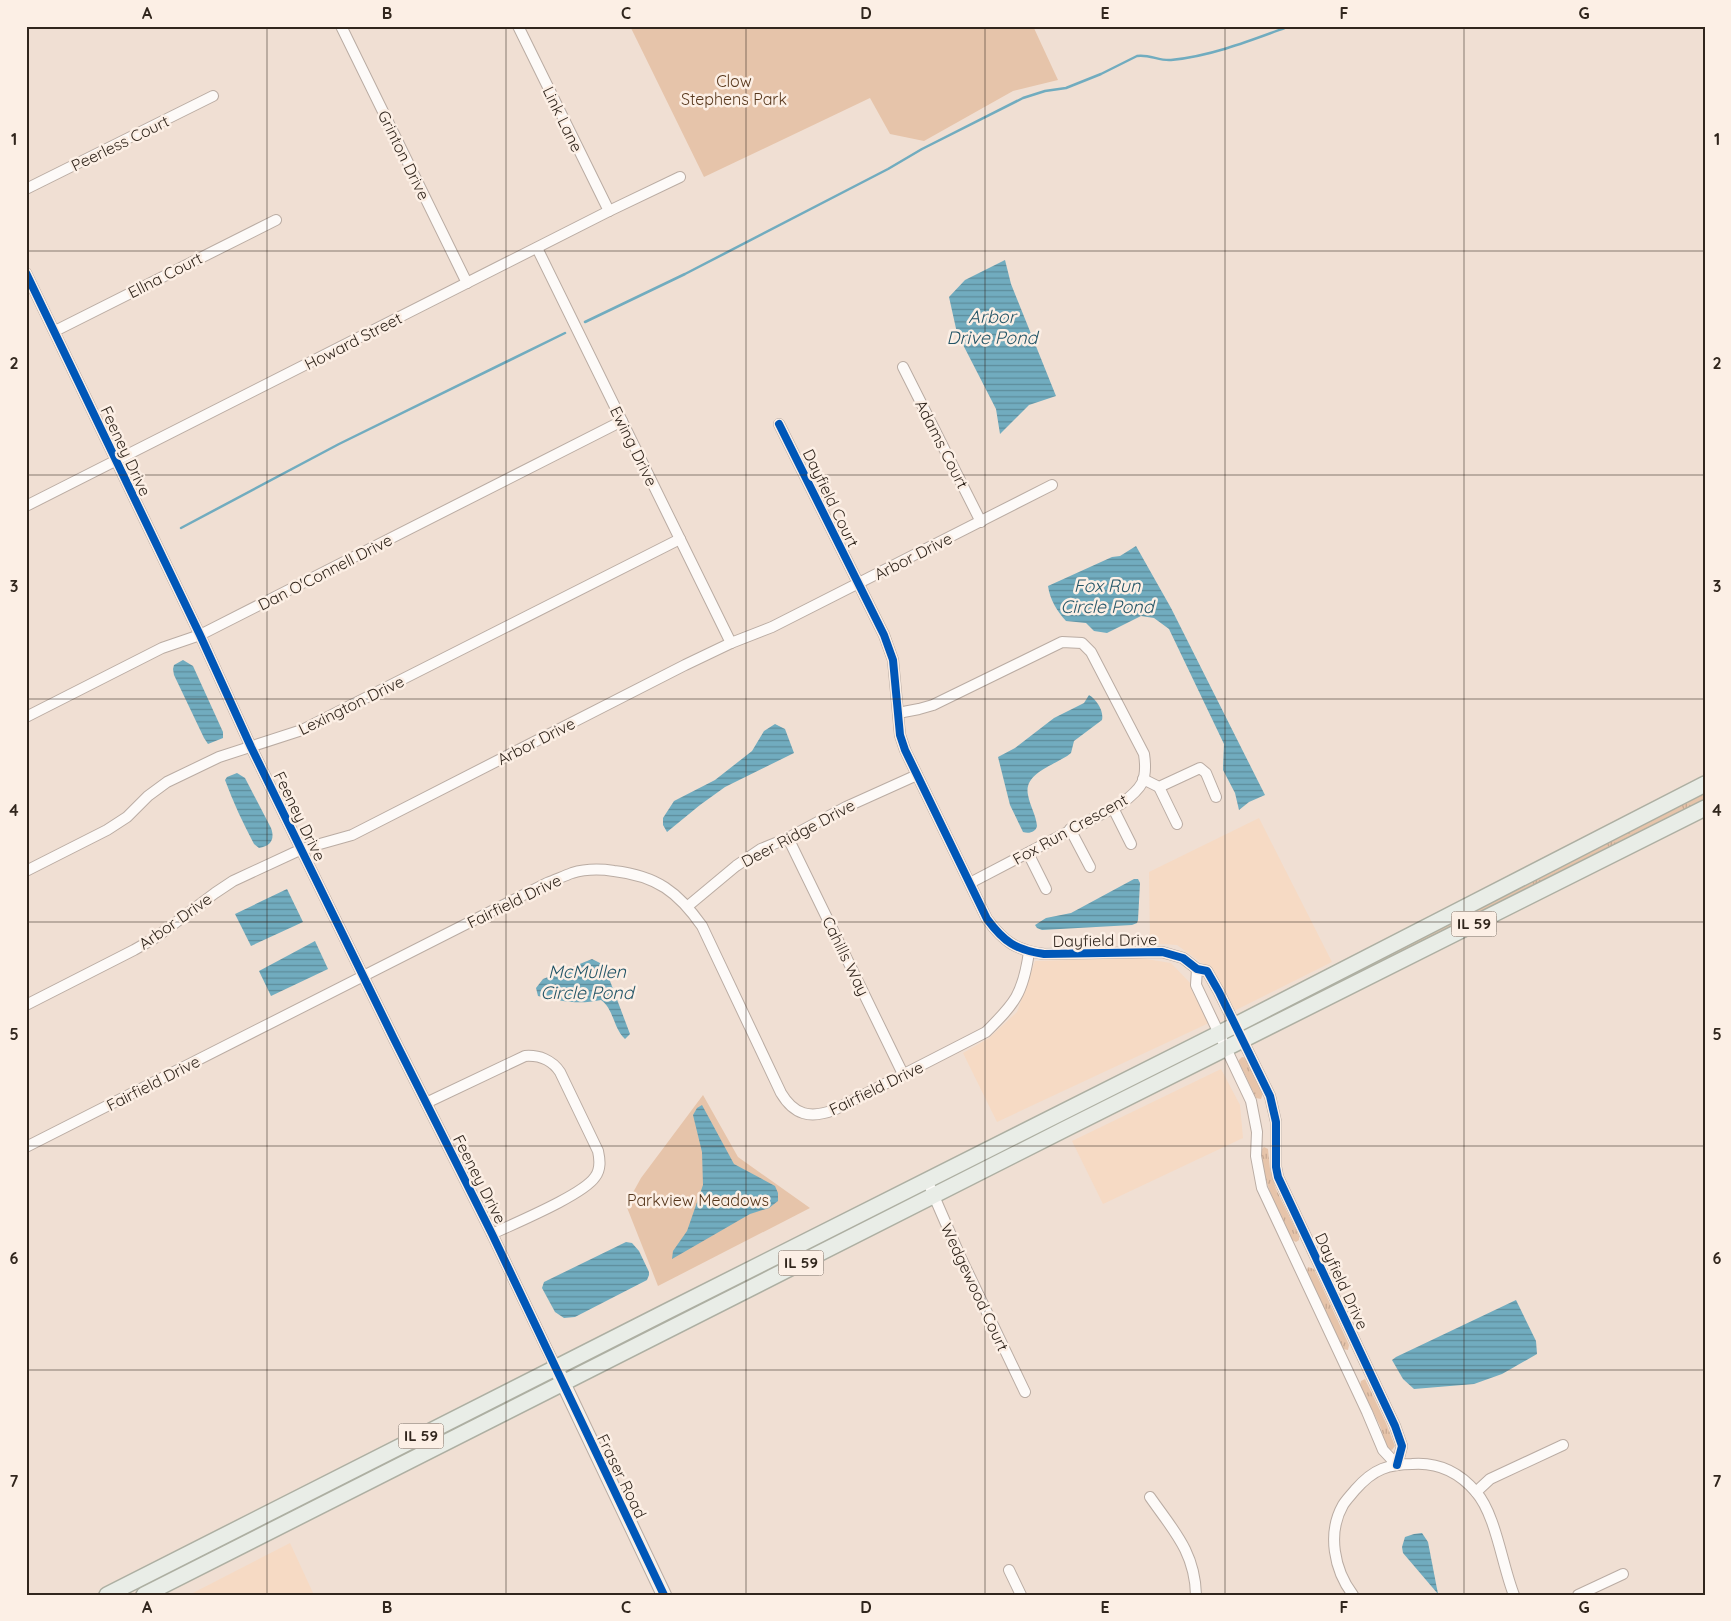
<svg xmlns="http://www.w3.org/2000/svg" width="1731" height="1621" viewBox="0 0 1731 1621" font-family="Quicksand,sans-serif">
	<defs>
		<pattern id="grass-tufts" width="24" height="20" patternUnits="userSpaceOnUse" patternTransform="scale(1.25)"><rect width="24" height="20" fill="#e6c4aa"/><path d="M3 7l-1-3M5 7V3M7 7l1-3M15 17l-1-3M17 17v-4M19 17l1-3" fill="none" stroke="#c6a892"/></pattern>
		<pattern id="water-rules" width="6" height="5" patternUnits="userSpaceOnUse" patternTransform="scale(1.25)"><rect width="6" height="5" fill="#71acbf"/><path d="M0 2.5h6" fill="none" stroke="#5d8c9b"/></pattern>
	</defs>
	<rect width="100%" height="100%" fill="#f0dfd3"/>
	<g fill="#f6dac4">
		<polygon points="1259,818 1332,962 1232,1012 1210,969 1177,945 1150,943 1149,872"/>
		<polygon points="1140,958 1171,963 1191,984 1211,1022 997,1122 963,1053 989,1038 1017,1012 1035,961"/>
		<polygon points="1221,1069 1240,1105 1243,1138 1103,1204 1072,1141"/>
		<polygon points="290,1543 314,1595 189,1595"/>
	</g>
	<g fill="url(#grass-tufts)">
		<polygon points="1705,791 1705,802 1344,983 1342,981 1395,950"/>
		<polygon points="1242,1057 1246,1058 1263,1093 1261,1099 1256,1098 1239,1062 1239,1060"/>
		<path d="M1264 1147 1268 1149 1270 1169 1276 1189 1299 1236V1240L1296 1242 1292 1240C1279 1211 1262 1183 1261 1150Z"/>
		<polygon points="911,1195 913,1200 685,1316 683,1313 726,1288"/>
		<polygon points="1308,1267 1314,1269 1349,1345 1348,1350 1343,1349 1308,1275 1307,1271"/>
		<polygon points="1365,1379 1386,1423 1395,1446 1392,1450 1387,1448 1380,1426 1360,1385 1361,1381"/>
		<polygon points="433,1436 434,1438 393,1462 249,1535 248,1534 288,1510"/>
	</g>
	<g fill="#e6c4aa">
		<polygon points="630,26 1033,26 1058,80 1013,91 924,141 890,134 870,98 704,177"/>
		<polygon points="703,1095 738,1157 810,1208 658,1286 626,1205 641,1178"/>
	</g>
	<g fill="url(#water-rules)">
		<polygon points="1005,260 1011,284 1056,396 1029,405 1000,434 996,409 957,333 949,297 965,280"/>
		<path d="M1136 546 1171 608 1265 795 1249 802 1239 810 1235 793 1223 770 1224 744 1169 629 1154 618 1141 616 1107 633 1094 631 1086 623 1066 621C1057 611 1050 600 1048 586L1112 557 1120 556Z"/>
		<polygon points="183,660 193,666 223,732 223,738 208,744 204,738 174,675 173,669 174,665"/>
		<path d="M1089 695C1097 700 1104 711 1102 720L1074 741 1071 753C1057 765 1023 772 1028 795 1030 806 1036 815 1037 826 1036 832 1029 834 1023 832L1010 805 998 757 1015 748 1054 718 1084 703Z"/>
		<polygon points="775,724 785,729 794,753 725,787 700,805 667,832 663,825 663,818 674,801 715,780 752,751 764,731"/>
		<path d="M237 773 245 778 271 828C275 839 271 846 259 848L254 844C243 823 233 802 225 780L227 777Z"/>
		<polygon points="1134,879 1138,879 1140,883 1138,920 1137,923 1132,925 1042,930 1037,928 1035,925 1046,918 1071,913"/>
		<polygon points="287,889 303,922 251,946 235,914"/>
		<polygon points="315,941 328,969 271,996 259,971"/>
		<path d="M592 959 604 965 630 1034 625 1039C613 1028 614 1009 601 1000 577 1005 562 1001 538 996L536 988 543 979Z"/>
		<polygon points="702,1105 734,1164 775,1186 778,1193 778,1201 769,1208 750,1214 672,1259 673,1251 687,1231 703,1185 702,1152 693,1115 697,1108"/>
		<polygon points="626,1242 632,1243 639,1251 649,1272 649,1275 647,1280 575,1317 564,1318 555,1312 542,1288 544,1282"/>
		<polygon points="1516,1300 1536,1341 1537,1354 1502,1374 1474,1384 1414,1389 1403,1379 1392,1360 1396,1357"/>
		<polygon points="1422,1533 1428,1542 1438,1594 1403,1553 1402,1547 1405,1537 1414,1534"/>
	</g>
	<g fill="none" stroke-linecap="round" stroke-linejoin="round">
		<g stroke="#71acbf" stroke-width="2.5">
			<path d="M585 322 685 274 888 169 922 149 1023 98 1045 91 1066 88 1101 74 1137 56C1149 54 1159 61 1171 60 1212 56 1252 40 1290 26"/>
			<polyline points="181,528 339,444 565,333"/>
		</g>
		<g stroke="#baaca3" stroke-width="12">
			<g id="street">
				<polyline points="341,26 467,283"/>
				<polyline points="518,26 609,211"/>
				<polyline points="26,189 213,96"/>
				<polyline points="537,248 731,643"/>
				<polyline points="26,273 200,635 251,747 394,1039 492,1234 556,1368"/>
				<polyline points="55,331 276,220"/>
				<polyline points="903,367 981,522"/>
				<path d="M779 424 884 635 893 660 900 735 905 750 987 919C1004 942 1016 950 1044 954L1162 952 1183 958 1197 969 1207 971 1219 992 1270 1096 1276 1122V1167L1278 1177 1395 1426 1402 1446 1397 1465"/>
				<polyline points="26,506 609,211 680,177"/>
				<path d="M898 713 919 709 933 705 1062 642 1082 643 1091 652 1144 754C1148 781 1142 788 1121 804L970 883"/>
				<polyline points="26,717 162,648 200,635 622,421"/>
				<polyline points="1143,779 1159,787 1200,768 1206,773 1216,797"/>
				<polyline points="1159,787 1177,824"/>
				<polyline points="1113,808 1131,844"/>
				<polyline points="1070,829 1090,867"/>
				<polyline points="788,838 903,1074"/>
				<polyline points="1028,853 1046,889"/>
				<polyline points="26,871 107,830 127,817 148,796 167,782 219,757 302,730 680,539"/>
				<polyline points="688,906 736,866 761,849 788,838 846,807 917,775"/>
				<polyline points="1197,969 1196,985 1251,1101 1257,1132 1256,1156 1262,1188 1367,1412 1383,1450 1397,1465"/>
				<polyline points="26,1005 134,950 155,938 215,893 233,881 302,849 352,835 685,665 731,643 772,627 1052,485"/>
				<path d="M426 1103 525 1056C539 1055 552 1060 560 1072L598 1151C600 1160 601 1169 595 1177 583 1195 515 1223 492 1234"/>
				<path d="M26 1147 547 883C555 880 564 876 572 873 585 869 601 869 614 871 657 876 678 892 702 926L781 1093C794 1115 810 1119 834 1110L986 1032C1015 1003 1023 994 1029 952"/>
				<polyline points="927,1180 960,1256 1025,1392"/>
				<polyline points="1476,1492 1490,1479 1563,1445"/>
				<path d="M1150 1497C1173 1530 1195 1552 1196 1595"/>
				<polyline points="1009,1570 1021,1595"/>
				<path d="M1353 1595C1334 1570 1327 1533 1343 1505 1346 1500 1351 1495 1355 1490 1362 1482 1372 1473 1382 1469 1392 1465 1401 1464 1412 1464 1437 1462 1459 1472 1476 1492 1496 1515 1502 1565 1514 1595"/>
				<polyline points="1578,1595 1623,1574"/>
			</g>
		</g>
		<g stroke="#baaca3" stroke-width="16">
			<polyline id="secondary" points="556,1368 664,1595"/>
		</g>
		<g stroke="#adafa2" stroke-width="18">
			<g id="primary">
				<path d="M107 1595C478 1405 852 1219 1224 1031 1385 950 1544 865 1705 784"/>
				<polyline points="144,1595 1063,1130 1705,808"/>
			</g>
		</g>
		<use href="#street" stroke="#fdfaf8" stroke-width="10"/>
		<use href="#secondary" stroke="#f3f3ef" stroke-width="14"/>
		<use href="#primary" stroke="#e9ede7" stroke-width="15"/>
		<g stroke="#fcefe5" stroke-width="11">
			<g id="cycleway">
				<polyline points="26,273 200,635 251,747 394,1039 492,1234 664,1595"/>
				<path d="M779 424 884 635 893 660 900 735 905 750 987 919C1004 942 1016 950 1044 954L1162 952 1183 958 1197 969 1207 971 1219 992 1270 1096 1276 1122V1167L1278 1177 1395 1426 1402 1446 1397 1465"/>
			</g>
		</g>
		<use href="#cycleway" stroke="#0057b8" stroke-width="8"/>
	</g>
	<path fill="none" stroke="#31261d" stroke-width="1" stroke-opacity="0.55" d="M267 26V1595M506 26V1595M746 26V1595M985 26V1595M1225 26V1595M1464 26V1595M26 251H1705M26 475H1705M26 699H1705M26 922H1705M26 1146H1705M26 1370H1705"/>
	<g text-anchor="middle" stroke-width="5" stroke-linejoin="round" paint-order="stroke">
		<g fill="#fcefe5" stroke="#6e6259" stroke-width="1">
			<rect x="1451.5" y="911.5" width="45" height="25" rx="4"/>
			<rect x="778.5" y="1250.5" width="45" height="25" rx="4"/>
			<rect x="398.5" y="1423.5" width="45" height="25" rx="4"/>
		</g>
		<g font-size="15" font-weight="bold" fill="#31261d">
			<text x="1474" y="929">IL 59</text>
			<text x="801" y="1268">IL 59</text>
			<text x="421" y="1441">IL 59</text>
		</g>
		<g font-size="16" fill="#58381d" stroke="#fcefe5">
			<text x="734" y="87">Clow<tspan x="734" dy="18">Stephens Park</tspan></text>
			<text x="698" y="1206">Parkview Meadows</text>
		</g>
		<g font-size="16" fill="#31261d" stroke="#fcefe5">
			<text transform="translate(563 119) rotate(64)" y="6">Link Lane</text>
			<text transform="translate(120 143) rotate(-26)" y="6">Peerless Court</text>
			<text transform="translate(404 155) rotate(64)" y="6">Grinton Drive</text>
			<text transform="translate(165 275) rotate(-27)" y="6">Ellna Court</text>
			<text transform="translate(353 341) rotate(-27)" y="6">Howard Street</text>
			<text transform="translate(942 444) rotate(63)" y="6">Adams Court</text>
			<text transform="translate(634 446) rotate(64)" y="6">Ewing Drive</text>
			<text transform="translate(126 451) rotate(65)" y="6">Feeney Drive</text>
			<text transform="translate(831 498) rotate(64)" y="6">Dayfield Court</text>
			<text transform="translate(913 556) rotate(-27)" y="6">Arbor Drive</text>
			<text transform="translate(325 572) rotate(-27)" y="6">Dan O'Connell Drive</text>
			<text transform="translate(351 705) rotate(-26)" y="6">Lexington Drive</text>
			<text transform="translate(536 741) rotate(-27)" y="6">Arbor Drive</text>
			<text transform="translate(300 816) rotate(64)" y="6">Feeney Drive</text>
			<text transform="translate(1070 829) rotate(-29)" y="6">Fox Run Crescent</text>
			<text transform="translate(798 833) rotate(-28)" y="6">Deer Ridge Drive</text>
			<text transform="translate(514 901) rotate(-26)" y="6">Fairfield Drive</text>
			<text transform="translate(175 921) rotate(-35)" y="6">Arbor Drive</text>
			<text transform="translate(1105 940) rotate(-1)" y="6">Dayfield Drive</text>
			<text transform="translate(846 956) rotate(64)" y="6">Cahills Way</text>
			<text transform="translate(153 1083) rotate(-27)" y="6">Fairfield Drive</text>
			<text transform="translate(876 1088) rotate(-26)" y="6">Fairfield Drive</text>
			<text transform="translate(480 1179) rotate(63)" y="6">Feeney Drive</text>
			<text transform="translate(1342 1281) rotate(65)" y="6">Dayfield Drive</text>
			<text transform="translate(975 1287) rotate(65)" y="6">Wedgewood Court</text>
			<text transform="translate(622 1476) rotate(64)" y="6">Fraser Road</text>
		</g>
		<g font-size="18" font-style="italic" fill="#235567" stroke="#fcefe5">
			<text x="992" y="323">Arbor<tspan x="992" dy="21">Drive Pond</tspan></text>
			<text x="1107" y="592">Fox Run<tspan x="1107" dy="21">Circle Pond</tspan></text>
			<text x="587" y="978">McMullen<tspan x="587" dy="21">Circle Pond</tspan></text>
		</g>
	</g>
	<rect width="1731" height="1621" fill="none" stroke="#fcefe5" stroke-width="55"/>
	<rect x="28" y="28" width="1676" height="1566" fill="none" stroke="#31261d" stroke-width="2"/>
	<g font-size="16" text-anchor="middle" font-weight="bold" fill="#31261d">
		<text x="147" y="19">A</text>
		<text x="387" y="19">B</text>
		<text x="626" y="19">C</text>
		<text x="866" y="19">D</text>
		<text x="1105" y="19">E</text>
		<text x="1344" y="19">F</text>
		<text x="1584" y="19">G</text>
		<text x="14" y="145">1</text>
		<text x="1717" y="145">1</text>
		<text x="14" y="369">2</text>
		<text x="1717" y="369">2</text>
		<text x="14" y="592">3</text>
		<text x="1717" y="592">3</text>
		<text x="14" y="816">4</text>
		<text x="1717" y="816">4</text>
		<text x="14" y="1040">5</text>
		<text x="1717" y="1040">5</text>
		<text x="14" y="1264">6</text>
		<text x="1717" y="1264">6</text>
		<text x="14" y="1487">7</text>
		<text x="1717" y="1487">7</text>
		<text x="147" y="1613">A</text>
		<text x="387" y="1613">B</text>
		<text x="626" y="1613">C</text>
		<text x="866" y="1613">D</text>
		<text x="1105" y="1613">E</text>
		<text x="1344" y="1613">F</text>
		<text x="1584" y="1613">G</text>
	</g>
</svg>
